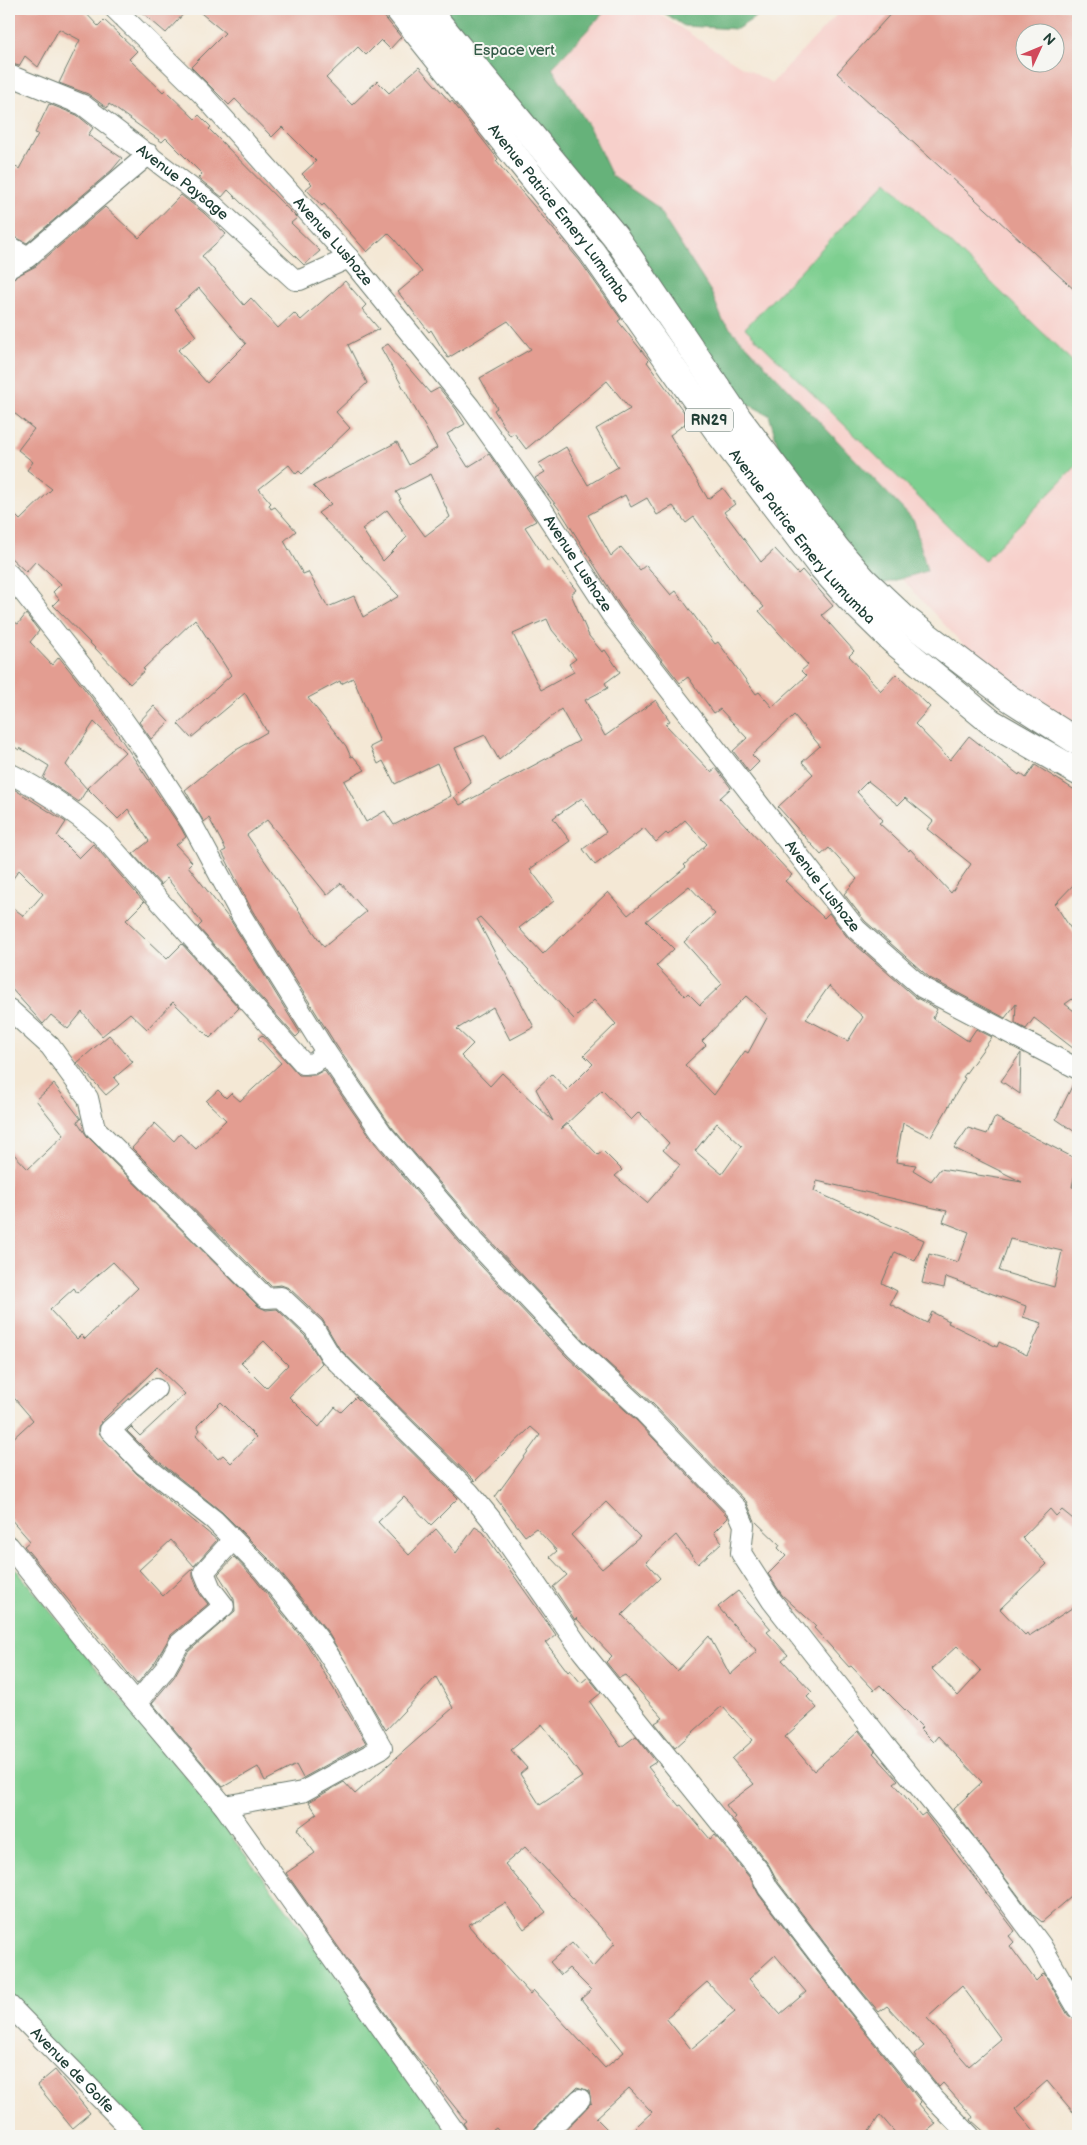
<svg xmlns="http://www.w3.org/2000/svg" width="1087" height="2145" viewBox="0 0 1087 2145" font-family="'Balsamiq Sans',sans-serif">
	<rect width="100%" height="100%" fill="#f6f6f2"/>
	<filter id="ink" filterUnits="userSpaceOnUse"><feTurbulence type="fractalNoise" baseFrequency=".02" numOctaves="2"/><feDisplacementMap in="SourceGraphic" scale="10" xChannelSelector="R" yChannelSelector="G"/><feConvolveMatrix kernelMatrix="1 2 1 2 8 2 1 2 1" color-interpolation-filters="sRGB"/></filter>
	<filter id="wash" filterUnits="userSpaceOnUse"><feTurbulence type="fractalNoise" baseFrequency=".0096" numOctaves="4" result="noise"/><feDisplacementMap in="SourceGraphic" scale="20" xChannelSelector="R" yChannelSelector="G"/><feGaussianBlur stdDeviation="1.12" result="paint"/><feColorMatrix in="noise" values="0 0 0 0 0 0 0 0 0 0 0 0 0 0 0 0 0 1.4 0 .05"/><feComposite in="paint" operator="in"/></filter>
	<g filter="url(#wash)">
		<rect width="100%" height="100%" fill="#f4e8d5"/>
		<path fill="#f7d0cb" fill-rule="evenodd" d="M594 9H651L739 65 772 83 842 9H1078V732L1001 685 878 554 521 78ZM1024 32H1054V62H1024Z"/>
		<g fill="#7ecf90" stroke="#4e8662">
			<polygon points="887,181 1078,367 1078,464 984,561 745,328"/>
			<polygon points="9,1561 193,1786 459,2136 145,2136 9,2016"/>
		</g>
		<g fill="#66b27a" stroke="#427857">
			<polygon points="426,9 607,9 552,68 587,123 612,176 656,206 711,292 723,321 914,521 927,571 872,587 790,487 769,415 717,388"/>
			<polygon points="658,9 768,9 737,29 684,26"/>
		</g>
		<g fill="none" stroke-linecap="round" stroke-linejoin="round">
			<polyline stroke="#45afc4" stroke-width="6" points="351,1110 372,1135"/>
		</g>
		<g id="blocks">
			<g fill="#e39d91" fill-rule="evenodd">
				<polygon points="9,9 82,9 98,26 104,20 137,51 129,59 163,92 165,90 195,119 199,115 211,127 209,129 297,218 291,223 320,251 304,265 228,190 222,197 198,178 202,174 166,138 162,142 109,104 107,108 88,94 59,83 80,40 59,29 38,67 25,56 19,66 9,63"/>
				<polygon points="138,9 188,9 166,33"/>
				<path d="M196 9H378L401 37 390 49 381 40 366 55 358 47 326 78 352 105 377 81 389 93 419 67 450 102 452 101 498 159 496 161 580 261 621 319 618 321 649 360 647 362 690 420 670 435 708 499 723 488 735 504 724 512 761 562 775 549 798 574 802 570 833 606 822 615 854 651 849 656 881 691 896 674 930 707 915 724 950 760 969 736 1019 775 1020 773 1026 778 1035 765 1078 792V880L1055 904 1078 940V995L1065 1004 1078 1014V1052L1034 1018 1026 1029 1015 1023 1016 1004 1005 1018 930 978 865 921 844 894 857 879 829 848 821 855 778 807 813 774 802 762 820 746 794 715 752 755 759 762 749 772 733 751 747 738 720 709 714 713 688 677 680 683 621 607 559 509 535 478 545 472 538 464 566 447 588 485 618 467 596 429 630 409 607 381 526 449 514 433 510 436 494 410 497 408 480 378 531 349 508 321 448 358 431 330 429 332 398 292 422 272 394 239 388 233 367 252 324 204 322 206 306 189 312 184 302 174 316 161 282 127 272 137 235 99 229 105 191 67 225 33ZM625 495 631 507 647 498 657 515 673 506 686 523 694 517 742 583 764 607 759 611 808 665 801 671 806 676 772 707 759 692 756 694 718 642 715 644 676 591 671 595 646 565 640 570 621 547 611 556 588 515ZM868 781 898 805 905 798 933 821 927 829 971 864 951 893 910 849 909 851 879 823 883 820 857 792Z"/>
				<path d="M895 9H1078V293L837 73ZM1024 32H1054V62H1024Z"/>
				<polygon points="49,104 77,115 93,128 88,135 122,158 112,170 27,243 9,234 9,163 19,169 38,134 35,133"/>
				<path d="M181 195 204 213 226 234 202 256 244 305 251 298 278 328 294 313 301 320 345 281 366 305 362 309 379 329 348 345 367 383 336 412 350 428 302 474 299 471 296 474 289 465 259 489 271 503 269 505 271 509 275 507 296 531 284 541 303 574 308 572 328 607 354 596 363 617 399 596 318 513 331 504 313 486 397 442 409 465 437 448 381 348 388 344 430 393 439 388 456 409 465 424 447 434 468 467 489 454 536 521 525 527 548 562 552 559 576 590 571 594 589 636 602 652 605 650 620 672 605 683 608 688 585 700 605 736 656 700 670 721 665 724 711 772 716 768 731 788 720 798 792 875 785 881 824 918 829 913 848 938 915 997 937 1009 933 1018 968 1041 976 1029 992 1037 963 1077 965 1078 931 1137 903 1123 896 1162 916 1165 913 1170 931 1181 940 1169 1022 1182 954 1148 968 1128 987 1134 995 1117 1078 1160 1072 1187 1078 1188V1523L1062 1510 1056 1516 1050 1509 1022 1538 1047 1564 1000 1609 1025 1635 1027 1633 1029 1636 1078 1604V1891L1042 1922 1033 1915 953 1809 982 1782 938 1736 933 1742 920 1729 922 1727 880 1685 874 1690 851 1666 849 1667 814 1628 816 1626 782 1595 768 1574 786 1556 778 1548 780 1545 755 1521 746 1501 653 1404 584 1341 483 1233 391 1126 336 1045 252 910 222 852 226 850 209 818 204 822 185 790 231 753 267 732 245 693 191 738 178 724 231 675 195 619 143 669 145 670 130 684 53 605 59 599 53 592 61 584 36 561 26 572 9 556V509L20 520 52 489 27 470 33 462 18 450 34 429 9 409V280L36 266 105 207 139 238ZM199 288 246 344 207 383 178 350 196 336 175 309ZM431 474 450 517 425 536 399 500 401 499 396 492ZM387 510 407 537 383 561 362 529ZM547 619 552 630 576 659 569 664 574 672 541 690 513 634ZM353 678 380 742 370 747 378 764 383 761 395 784 437 763 451 796 394 825 385 811 366 822 344 781 365 770 353 756 351 757 346 746 308 698 340 681 341 684ZM561 709 579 741 460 805 454 797 471 783 455 748 485 735 499 760ZM582 798 606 832 583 849 595 865 644 828 656 842 666 833 668 835 685 820 707 844 684 865 686 867 628 915 608 892 543 954 519 928 554 901 530 869 570 841 553 818ZM267 820 327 895 341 883 366 912 324 947 247 835ZM689 886 715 914 684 942 722 984 700 1005 688 993 685 996 656 966 674 949 646 921ZM480 917 574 1019 594 1000 616 1024 584 1055 593 1064 567 1090 552 1074 536 1089 553 1121 502 1073 490 1086 461 1056 473 1044 457 1029 493 1007 510 1040 534 1027 477 919ZM829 986 863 1017 848 1041 806 1019ZM746 996 768 1016 748 1053 745 1051 714 1095 685 1065 706 1045 702 1041ZM602 1090 631 1120 639 1112 669 1143 663 1150 680 1165 647 1203 615 1176 622 1170 603 1151 598 1155 568 1124 561 1129ZM717 1123 742 1146 722 1174 695 1151ZM817 1181 947 1211 943 1222 969 1232 958 1262 929 1254 922 1283 944 1288 946 1277 1026 1306 1023 1317 1042 1323 1027 1355 999 1342 997 1347 948 1323 949 1321 932 1312 927 1323 890 1304 897 1291 882 1283 895 1252 915 1261 924 1240 814 1191ZM1010 1239 1062 1251 1054 1287 999 1271ZM957 1646 981 1671 958 1696 932 1669Z"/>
				<polygon points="26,614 39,631 30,642 52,665 59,657 102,711 181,828 186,837 176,845 192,862 188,866 231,921 300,1033 296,1037 198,927 202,923 167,878 161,885 133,854 149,841 128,809 118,819 87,788 125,752 94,722 66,765 87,789 79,802 43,778 49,766 20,748 19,750 9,743 9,619 18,624"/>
				<polygon points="154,706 169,722 151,739 139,722"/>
				<polygon points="9,786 66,822 57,836 79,858 93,844 144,902 126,920 167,959 182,944 239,1008 210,1038 173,1002 147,1029 130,1013 102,1036 82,1012 68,1029 51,1015 43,1024 9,986 9,905 24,916 43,894 19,870 9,884"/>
				<polygon points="109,1035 133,1062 114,1078 119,1084 106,1095 77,1063"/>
				<path d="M262 1035 299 1075H315L324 1070 373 1141 465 1249 567 1357 637 1421 727 1516 728 1518 714 1532 722 1542 698 1564 676 1535 646 1562 660 1578 622 1615 677 1671 709 1636 730 1675 757 1651 718 1607 738 1591 771 1629 767 1632 788 1655 782 1660 812 1692 807 1697 817 1708 785 1737 814 1771 859 1731 875 1751 873 1753 898 1780 894 1783 921 1816 925 1813 1015 1931 1009 1936 1014 1942 1010 1946 1036 1981 1044 1973 1068 2015 1078 2021V2118L1047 2081 1015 2109 1038 2136H989L971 2120 973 2117 943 2083 939 2087 914 2055 924 2046 887 2006 879 2012 858 1987 778 1882 769 1865 733 1819 735 1817 726 1805 754 1784 732 1759 753 1740 722 1706 675 1748 655 1723 663 1718 625 1675 619 1678 606 1662 612 1656 576 1618 575 1620 553 1587 567 1575 550 1557 557 1551 536 1528 525 1536 495 1497 540 1435 531 1427 475 1481 339 1348 322 1319 289 1288 281 1285 271 1286 132 1148 155 1123 174 1141 180 1134 196 1149 226 1120 206 1101 218 1090 226 1098 231 1093 240 1101 281 1063 258 1038ZM606 1502 640 1537 602 1569 571 1535ZM962 1986 1001 2039 969 2066 927 2018Z"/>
				<polygon points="1021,1053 1020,1094 1001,1081"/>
				<polygon points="1075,1080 1078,1081 1078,1134 1056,1119"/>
				<path d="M54 1084 81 1119 77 1121 87 1136 258 1306 266 1310 277 1309 305 1336 322 1363 289 1397 319 1427 335 1407 341 1412 356 1397 458 1498 431 1525 404 1497 378 1522 409 1555 436 1529 456 1553 475 1527 483 1532 556 1635 546 1643 568 1672 570 1670 581 1683 588 1677 601 1693 590 1702 621 1747 636 1736 656 1762 648 1767 679 1806 681 1805 710 1839 715 1835 750 1878 759 1895 840 2001 921 2102 919 2104 936 2124 921 2136H898L880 2115 866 2136H626L652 2112 629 2088 596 2118 614 2136H560L591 2103 589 2091 577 2087 535 2128 531 2136H503L496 2128 485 2136H471L463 2123 466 2121 438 2086 440 2084 414 2054 286 1873 315 1853 297 1829 317 1814 309 1802 344 1782 355 1794 453 1708 436 1677 386 1730 327 1631 272 1562 222 1512 152 1456 127 1431 131 1427 140 1436 185 1394 157 1367 102 1421 99 1427V1433L137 1474 217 1540 194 1566 171 1540 139 1570 163 1596 193 1568V1577L200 1594 208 1604 171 1635 155 1662 137 1684 24 1546 30 1541 9 1517V1442L33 1420 9 1392V1149L28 1169 64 1135 36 1100ZM113 1262 138 1288 85 1339 81 1335 77 1339 50 1310 74 1288 77 1293ZM264 1341 288 1365 266 1388 241 1363ZM221 1402 256 1437 231 1463 223 1455 218 1459 196 1435 200 1430 197 1426ZM542 1724 582 1777 540 1805 520 1774 527 1768 511 1750ZM525 1847 615 1943 593 1967 572 1943 550 1962 561 1975 569 1968 591 1990 581 1999 624 2052 605 2068 533 1990 530 1994 468 1925 505 1903 524 1929 546 1912 505 1864ZM775 1955 806 1992 780 2014 749 1979ZM707 1982 735 2012 691 2049 666 2018Z"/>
				<polygon points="234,1557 254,1578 307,1644 366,1743 303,1778 296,1765 265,1781 258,1767 223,1787 152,1703 174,1677 188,1652 235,1611 234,1599 218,1574"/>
				<polygon points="55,2070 90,2113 72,2128 37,2085"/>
			</g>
		</g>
	</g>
	<g filter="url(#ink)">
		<use href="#blocks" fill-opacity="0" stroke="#6a796c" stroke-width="1"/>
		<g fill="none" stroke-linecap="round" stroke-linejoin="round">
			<g stroke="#6a796c" stroke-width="22">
				<g id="minor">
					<path id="s1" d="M115 9 201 93 349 258 470 407 543 510 611 614 856 929 923 988 1078 1069"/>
					<path id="s2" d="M9 75 83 105 212 204 295 280H300L349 258"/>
					<polyline points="9,246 28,257 149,154"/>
					<polyline points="9,268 28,257"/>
					<polyline points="9,574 112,704 141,745 191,822 241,915 326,1052"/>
					<path d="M9 773C43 790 72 810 101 835L304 1064 314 1063 326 1052 382 1133 474 1241 576 1349 645 1413 737 1509 744 1525 741 1553 772 1601 884 1744 966 1844 1041 1945 1078 2009"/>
					<polyline points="9,1009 50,1046 88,1098 95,1128 266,1298 281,1297 314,1328 330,1355 469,1492 491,1519 582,1651 760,1872 768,1888 849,1994 934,2099 970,2136"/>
					<polyline points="156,1389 110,1430 144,1465 214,1520 263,1570 317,1637 339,1671 382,1748 302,1792 224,1806"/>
					<polyline points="9,1546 88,1645 224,1806 458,2136"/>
					<polyline points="137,1702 165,1669 179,1644 224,1606 211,1589 204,1572 232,1541"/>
					<path id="s3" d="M9 2005 137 2136"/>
					<polyline points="543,2136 580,2099"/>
				</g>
			</g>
			<g stroke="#6a796c" stroke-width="28">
				<g id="major">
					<path id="s4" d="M398 9 592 252 718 432 818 563 849 598 893 641 991 722 1078 772"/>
					<polyline points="427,9 615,236 739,419 837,549 864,580 903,617 1009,698 1078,742"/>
				</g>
			</g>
			<use href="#minor" stroke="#fff" stroke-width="20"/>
			<use href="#major" stroke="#fff" stroke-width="26"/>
		</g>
	</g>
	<g text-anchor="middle" stroke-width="4" stroke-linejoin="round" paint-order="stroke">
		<rect fill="#f6f6f2" stroke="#60746d" stroke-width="1" x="685" y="408.5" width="48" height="23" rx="4"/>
		<g font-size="14" font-weight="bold" fill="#1f3d34">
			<text x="709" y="425">RN29</text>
		</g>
		<g font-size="15" fill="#325a46" stroke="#f6f6f2">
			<text x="514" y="55">Espace vert</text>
		</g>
		<g font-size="15" fill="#1f3d34" stroke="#f6f6f2">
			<text dy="5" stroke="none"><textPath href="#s2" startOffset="206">Avenue Paysage</textPath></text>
			<text dy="5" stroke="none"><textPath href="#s4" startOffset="260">Avenue Patrice Emery Lumumba</textPath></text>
			<text dy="5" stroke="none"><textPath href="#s1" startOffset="319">Avenue Lushoze</textPath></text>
			<text dy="5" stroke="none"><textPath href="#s4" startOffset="665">Avenue Patrice Emery Lumumba</textPath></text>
			<text dy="5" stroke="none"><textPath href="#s1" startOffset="724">Avenue Lushoze</textPath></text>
			<text dy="5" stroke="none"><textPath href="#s1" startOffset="1129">Avenue Lushoze</textPath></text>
			<text dy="5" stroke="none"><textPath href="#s3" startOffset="91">Avenue de Golfe</textPath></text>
		</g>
	</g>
	<rect width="1087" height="2145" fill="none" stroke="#f6f6f2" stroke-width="30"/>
	<g transform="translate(1040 48) rotate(46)"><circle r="24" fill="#f6f6f2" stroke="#a0aca6"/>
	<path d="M0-4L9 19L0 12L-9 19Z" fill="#d1495b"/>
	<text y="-8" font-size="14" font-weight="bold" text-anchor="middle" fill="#1f3d34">N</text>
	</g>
</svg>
